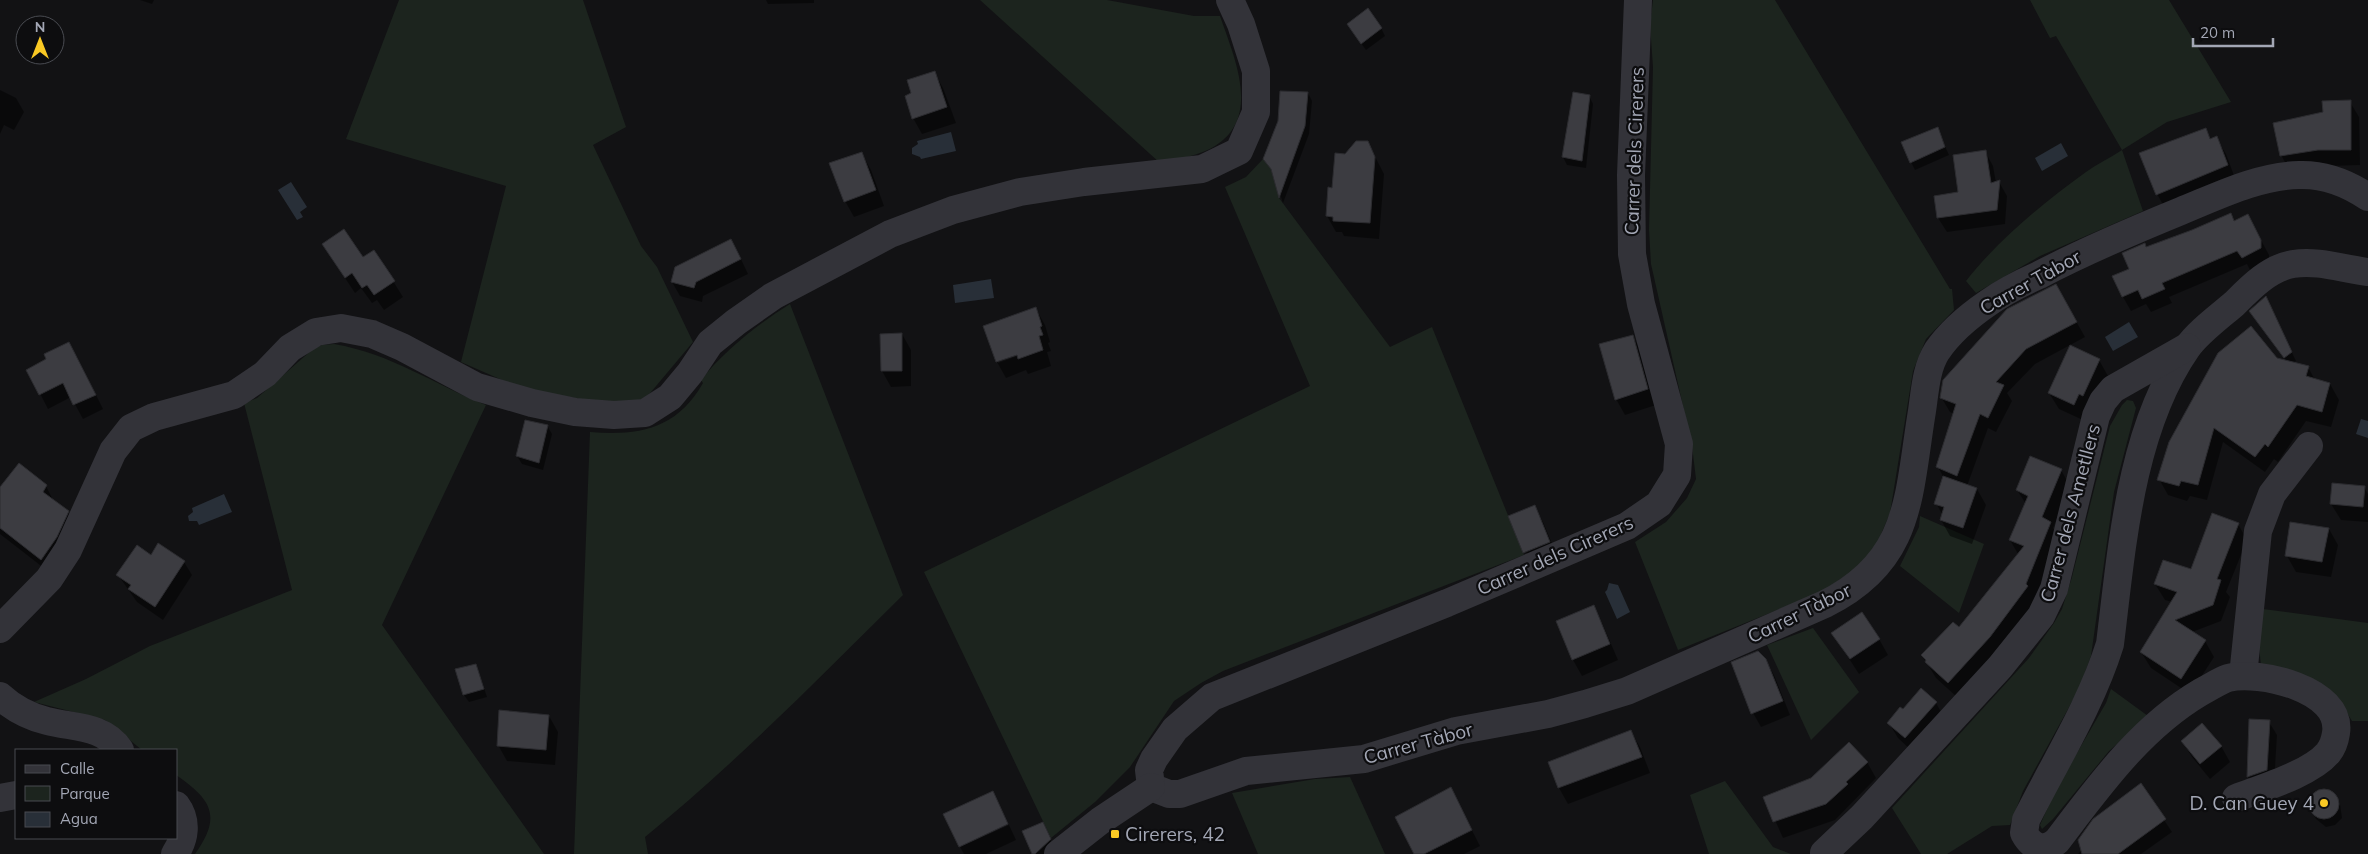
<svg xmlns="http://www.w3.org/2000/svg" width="2368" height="854" viewBox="0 0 2368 854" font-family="Mulish,sans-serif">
	<rect width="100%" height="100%" fill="#121214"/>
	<g fill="#1c241e">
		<polygon points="399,0 583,0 626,127 593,145 641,246 657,267 693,342 646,398 628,403 602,403 520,388 461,362 506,186 346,139"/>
		<path d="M980 0H1107L1194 16H1220C1234 57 1262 117 1215 146 1201 155 1176 160 1160 163Z"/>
		<polygon points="1653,0 1775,0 1950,289 1952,289 1954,310 1926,339 1913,371 1890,513 1876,546 1857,568 1822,592 1678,650 1635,542 1666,522 1687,498 1696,479 1692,446 1651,264 1649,230 1653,67 1650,25"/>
		<path d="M2030 0H2169L2231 102 2167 122 2122 150 2143 211 2040 256 1976 293 1966 281C1999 239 2043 203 2086 172 2097 164 2110 158 2122 150L2056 36 2050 38Z"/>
		<polygon points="1263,159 1271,169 1279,198 1390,347 1432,327 1524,555 1223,671 1201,683 1174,701 1130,767 1095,802 1051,838 924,572 1310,386 1225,187 1246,177"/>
		<path d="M790 304 903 595C819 678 736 763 645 837L648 854H574L590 432C639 436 677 429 703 383L701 380C724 351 758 324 790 304Z"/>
		<path d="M334 344C392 354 433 384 486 405L382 625 544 854H195C222 816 212 800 176 775V750H142L105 720 34 702 86 679 150 646 292 590 244 403 257 398 313 349 322 345Z"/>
		<polygon points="2127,400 2133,401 2136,408 2114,492 2091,656 2079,689 2023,791 2010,825 1992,826 1947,854 1921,854 1892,808 2029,658 2054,623 2062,609 2072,577 2110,426 2122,405"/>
		<polygon points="1920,516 1984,544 1959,613 1900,566 1919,527"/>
		<polygon points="2263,609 2368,623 2368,721 2352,721 2341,703 2261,666 2259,646"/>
		<polygon points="1813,628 1859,692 1811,740 1767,645"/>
		<polygon points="2111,689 2148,716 2109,751 2053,819 2042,829 2040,825 2056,789 2106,703"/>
		<polygon points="1350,777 1385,854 1258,854 1232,793 1315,779"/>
		<polygon points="1725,781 1773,847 1791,854 1709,854 1690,795"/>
	</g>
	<g fill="#282f38">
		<polygon points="951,132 956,151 921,159 920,157 912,154 912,148 918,144 917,141"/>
		<polygon points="2061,143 2068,156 2042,171 2035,158"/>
		<polygon points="291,182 307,207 300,212 303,217 297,220 278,190"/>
		<polygon points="991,279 994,298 955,303 953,285"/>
		<polygon points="2129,322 2138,337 2113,351 2105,337"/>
		<polygon points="2361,419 2368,421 2368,438 2356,434"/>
		<polygon points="224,494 232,512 199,525 197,521 189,521 188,516 193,512 192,508"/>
		<polygon points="1609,583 1618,585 1630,612 1617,619 1605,592 1607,590"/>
	</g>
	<g fill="#0007" fill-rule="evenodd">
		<polygon points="140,0 154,0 152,4"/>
		<polygon points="766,0 814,0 814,3 768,4"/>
		<polygon points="1381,28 1385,36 1366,50 1353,32"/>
		<polygon points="934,72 943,88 956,123 922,134 913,118 913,93"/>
		<polygon points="0,90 16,98 24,112 14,130 4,125 0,134"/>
		<polygon points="1308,93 1312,101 1309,134 1283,203 1273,172 1265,159"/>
		<polygon points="1589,96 1593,104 1586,168 1567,165 1563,157"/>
		<polygon points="2350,102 2359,117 2360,165 2328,166 2290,171 2281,155 2324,113"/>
		<polygon points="1937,129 1949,155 1915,170 1911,162"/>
		<polygon points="2205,129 2211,140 2216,138 2226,154 2236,181 2166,210 2157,194 2141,154"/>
		<polygon points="1368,143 1384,174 1379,239 1344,236 1342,232 1336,232 1327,216 1346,155"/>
		<polygon points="1985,151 1993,166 1996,183 1999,182 2007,196 2005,224 1947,232 1938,218 1960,193"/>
		<polygon points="862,154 871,170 884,206 854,217 845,201"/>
		<polygon points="2234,222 2255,229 2269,255 2269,263 2251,272 2247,264 2169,297 2172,303 2151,312 2146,304 2131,311 2123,297 2130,269 2146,248"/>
		<polygon points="374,251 403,297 384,310 377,300 372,303 361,288 355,293 333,260 363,259"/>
		<polygon points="739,255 748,274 703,296 702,302 680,296 672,282"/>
		<polygon points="2064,300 2085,337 2035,364 2007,393 2012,401 1996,432 1988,428 1967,486 1977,489 1986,505 1972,544 1950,536 1941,520 1943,516 1936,503 1944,478 1938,467 1954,414 1950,412 1941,397"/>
		<polygon points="2269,305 2296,361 2291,363 2308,367 2315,380 2330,384 2339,400 2331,427 2306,421 2278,462 2274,459 2265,472 2223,442 2207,500 2190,496 2187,501 2168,495 2159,479 2276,359 2287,362 2255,319"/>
		<path d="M1036 309 1045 325 1050 342 1048 343 1051 351 1047 352 1051 366 1028 374 1026 370 1006 378 997 362 985 327ZM1022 352 1023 354 998 363V360Z"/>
		<polygon points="902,334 911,350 911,386 891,387 882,371"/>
		<polygon points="1633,337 1642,352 1656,405 1625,415 1616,399"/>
		<polygon points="77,357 103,409 83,419 71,397 48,409 28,370"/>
		<polygon points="2099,360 2108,376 2092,411 2083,420 2059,409 2049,393"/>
		<polygon points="548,427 552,434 543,470 522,464 517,456"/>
		<polygon points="19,465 46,486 53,500 68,511 75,524 49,572 0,534 0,489"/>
		<polygon points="2061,470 2070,486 2053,528 2059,539 2034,600 2036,603 1958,698 1936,678 1922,655 1959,629 2018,554 2010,540 2026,504 2017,490"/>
		<polygon points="2364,487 2368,494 2368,522 2341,520 2331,504"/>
		<polygon points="1534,507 1543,522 1558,558 1534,568 1509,516"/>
		<polygon points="2238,524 2247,540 2226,592 2230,597 2221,621 2192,632 2205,641 2214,657 2190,694 2151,668 2141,652 2172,602 2165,600 2155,584 2192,571"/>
		<polygon points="2329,529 2338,545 2331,577 2296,572 2287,556"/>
		<polygon points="151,556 184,562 192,575 163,620 137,602 118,575"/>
		<polygon points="1593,607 1602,623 1618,660 1582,676 1573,660 1558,622"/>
		<polygon points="1833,634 1879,639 1888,655 1859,674"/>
		<polygon points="1765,660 1774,675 1790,715 1761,727 1753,713"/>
		<polygon points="476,665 487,697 469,702 464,695"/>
		<polygon points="1921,690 1936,703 1945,719 1914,753 1898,738 1889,723 1903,711"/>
		<polygon points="549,716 558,732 555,765 507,761 498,745"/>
		<polygon points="2250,721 2269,722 2277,735 2274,784 2256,790 2248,777"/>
		<polygon points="1631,732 1640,747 1650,773 1568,804 1559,788 1549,762"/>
		<polygon points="2182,741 2221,746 2230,762 2210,779 2192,757"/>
		<polygon points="1867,762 1876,778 1835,820 1783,838 1765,798"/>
		<polygon points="2141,785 2172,832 2141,854 2078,854"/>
		<polygon points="2326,790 2335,795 2340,804 2342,818 2335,825 2326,827 2316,819 2309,806 2311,797 2317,791"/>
		<polygon points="1459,805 1480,846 1464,854 1415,854"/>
		<polygon points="1009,825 1016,840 986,854 964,854 960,847"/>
		<polygon points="1046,831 1054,848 1047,854 1034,854"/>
	</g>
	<g fill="#3c3c41" stroke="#2c2c30">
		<polygon points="1368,8 1382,28 1361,44 1347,24"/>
		<polygon points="935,71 947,107 912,119 905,96 911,93 907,80"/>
		<polygon points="1280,91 1308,92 1305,126 1279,198 1271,169 1263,159 1278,121"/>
		<polygon points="1573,92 1590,95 1582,161 1562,157"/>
		<polygon points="2351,100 2351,150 2318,150 2280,156 2273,123 2323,112 2322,101"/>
		<polygon points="1938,127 1945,147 1910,163 1901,142"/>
		<polygon points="2206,128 2210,139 2217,136 2228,165 2156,195 2139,153"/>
		<polygon points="1356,141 1368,141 1375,157 1370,223 1333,221 1333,217 1326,216 1328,187 1332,188 1335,153 1345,154"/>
		<polygon points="1986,150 1991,183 2000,180 1997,210 1937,218 1934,196 1958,192 1953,155"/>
		<polygon points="862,152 876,190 844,202 829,163"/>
		<polygon points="2231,213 2234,221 2248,214 2261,240 2261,248 2242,258 2237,251 2162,283 2165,289 2142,299 2138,290 2122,297 2112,276 2129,269 2122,253 2145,243 2146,247 2192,230"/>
		<polygon points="344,229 363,257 374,250 395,281 374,295 367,285 362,288 352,273 345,278 322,244"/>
		<polygon points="731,239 741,259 696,282 694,288 671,282 675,267"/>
		<polygon points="2056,284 2077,322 2026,349 1996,382 2004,385 1988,418 1980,414 1957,476 1936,467 1956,404 1940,398 1943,380 2007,309"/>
		<polygon points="2266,296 2292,352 2284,358 2249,311"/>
		<polygon points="1036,307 1042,326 1040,327 1043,335 1039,336 1043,350 1018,359 1017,355 996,362 983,326"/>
		<polygon points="2251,326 2277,358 2309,366 2306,376 2330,383 2322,412 2297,405 2268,447 2265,444 2255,457 2214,428 2198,485 2181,481 2179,486 2157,480 2169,442 2218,353"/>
		<polygon points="902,333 902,371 881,371 880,334"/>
		<polygon points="1633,335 1648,389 1615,400 1599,344"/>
		<polygon points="69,342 96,395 73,405 63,383 39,395 26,370 46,359 44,354"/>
		<polygon points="2070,345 2100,359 2083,396 2079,394 2074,405 2048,393"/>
		<polygon points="525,420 548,425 539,463 516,456"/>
		<polygon points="2030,456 2062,469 2042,517 2051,522 2026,584 2028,586 1990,637 1948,683 1925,662 1926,660 1921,655 1953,622 1959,627 2024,546 2009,540 2028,496 2016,490"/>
		<polygon points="19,463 47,485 43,492 69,511 57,537 41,560 0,528 0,487"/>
		<polygon points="1943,476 1977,488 1963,528 1940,520 1944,507 1934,504"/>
		<polygon points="2332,483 2365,486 2363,507 2330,504"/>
		<polygon points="1535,505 1550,542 1523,553 1508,516"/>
		<polygon points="2212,513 2239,523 2217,579 2221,580 2213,605 2175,620 2206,640 2181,679 2140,652 2177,592 2154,584 2163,560 2191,569"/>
		<polygon points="2290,522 2329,528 2322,562 2285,556"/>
		<polygon points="158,543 185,561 155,607 128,589 131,585 116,575 137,545 151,555"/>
		<polygon points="1594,605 1610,644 1572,660 1556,621"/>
		<polygon points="1862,612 1880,639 1850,659 1831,633"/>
		<polygon points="1758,651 1766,659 1783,701 1751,714 1731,662"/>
		<polygon points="476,664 484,689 463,695 455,669"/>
		<polygon points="1921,688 1937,702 1905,738 1887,723 1900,707 1903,709"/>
		<polygon points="499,710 549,715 546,750 497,746"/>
		<polygon points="2249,719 2270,720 2267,770 2247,777"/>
		<polygon points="2202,723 2222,746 2200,764 2181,741"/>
		<polygon points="1631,730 1642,757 1558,788 1548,762"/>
		<polygon points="1849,742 1868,762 1846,782 1848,784 1826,804 1773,822 1763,797 1811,778"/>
		<polygon points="2141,783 2166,819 2118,854 2082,854 2078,840 2093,819"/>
		<polygon points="1451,787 1472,830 1424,854 1414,854 1395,817"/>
		<circle cx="2324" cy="804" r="15"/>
		<polygon points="993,791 1008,824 959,847 943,814"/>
		<polygon points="1043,822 1051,839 1035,854 1032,854 1022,831"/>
	</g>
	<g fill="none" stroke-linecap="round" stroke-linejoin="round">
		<g stroke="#333339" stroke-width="28">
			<polyline points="0,629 49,579 68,550 113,451 131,428 154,417 234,395 265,374 290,348 316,332 341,328 372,334 402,347 477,387 532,403 575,412 614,415 645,413 670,397 690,373 710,343 736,322 773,296 890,234 953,210 1020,192 1084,182 1202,169 1239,151 1256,112 1256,71 1241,24 1230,0"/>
			<polyline points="2243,676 2258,531 2272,494 2309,446"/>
			<path d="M0 696C13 708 31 717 47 721 74 728 103 725 120 750"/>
			<path d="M1151 787 1169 794H1180L1246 771 1364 759 1456 731 1548 714 1585 704 1627 691 1825 604C1912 561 1908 496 1922 411 1925 391 1926 368 1937 351 1950 332 1969 316 1988 303 2003 292 2021 283 2039 275 2085 251 2132 231 2181 211 2218 196 2258 176 2299 175 2325 174 2347 183 2368 197"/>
			<polyline points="1151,787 1149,770 1154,759 1175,729 1212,697 1447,603 1627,526 1659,504 1677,475 1679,444 1641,304 1632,254 1631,175 1638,0"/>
			<polyline points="0,798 16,795"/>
			<path d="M2236 798C2262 788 2310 774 2328 753 2332 748 2335 740 2336 733 2343 689 2258 670 2228 678 2219 681 2209 688 2201 692 2140 728 2099 786 2057 841 2044 852 2032 848 2024 833L2026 820C2055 762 2091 705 2110 644 2122 547 2130 430 2187 348 2197 333 2220 316 2234 304 2250 288 2269 268 2293 264 2319 260 2342 269 2368 272"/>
			<polyline points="1824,853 1862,817 2000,667 2041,616 2054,589 2096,416 2103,401 2113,389 2187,347"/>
			<path d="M175 854C185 839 188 821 176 805"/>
			<polyline points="1058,854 1100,821 1151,787"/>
		</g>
	</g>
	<g fill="#fac924" stroke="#0d0d0f" stroke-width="2">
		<circle cx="2324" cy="803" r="5"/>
		<rect x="1110" y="829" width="10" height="10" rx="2.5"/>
	</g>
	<g text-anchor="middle" stroke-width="4.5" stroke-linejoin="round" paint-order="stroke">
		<g font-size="19" fill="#a3a7b5" stroke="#0d0d0f">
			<text transform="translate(1634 151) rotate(-88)" y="7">Carrer dels Cirerers</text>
			<text transform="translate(2030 282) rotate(-29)" y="7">Carrer Tàbor</text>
			<text transform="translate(2070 513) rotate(-75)" y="7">Carrer dels Ametllers</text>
			<text transform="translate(1555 555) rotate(-24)" y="7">Carrer dels Cirerers</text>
			<text transform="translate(1799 613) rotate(-26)" y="7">Carrer Tàbor</text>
			<text transform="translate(1418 743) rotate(-15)" y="7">Carrer Tàbor</text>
		</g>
		<g font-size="19" fill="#a3a7b5" stroke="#0d0d0f" text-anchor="end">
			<text x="2314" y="810">D. Can Guey 4</text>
			<text x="1125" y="841" text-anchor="start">Cirerers, 42</text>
		</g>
	</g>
	<rect x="15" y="749" width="162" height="90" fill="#0d0d0f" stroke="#494b51"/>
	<rect x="25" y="765" width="25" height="8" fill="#333339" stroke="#494b51"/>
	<text x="60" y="774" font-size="15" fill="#a3a7b5">Calle</text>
	<rect x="25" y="786" width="25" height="15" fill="#1c241e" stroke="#494b51"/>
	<text x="60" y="799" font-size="15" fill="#a3a7b5">Parque</text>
	<rect x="25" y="812" width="25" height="15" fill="#282f38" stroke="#494b51"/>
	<text x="60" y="824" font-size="15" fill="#a3a7b5">Agua</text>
	<g transform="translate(40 40)"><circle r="24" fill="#0d0d0f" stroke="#494b51"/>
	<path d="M0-4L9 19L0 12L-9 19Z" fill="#fac924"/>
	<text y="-8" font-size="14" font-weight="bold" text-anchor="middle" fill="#a3a7b5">N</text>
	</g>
	<path d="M2193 38v8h80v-8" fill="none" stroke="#a3a7b5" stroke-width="2.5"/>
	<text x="2200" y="38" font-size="15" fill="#a3a7b5" stroke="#0d0d0f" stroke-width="4" paint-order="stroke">20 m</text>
</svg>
